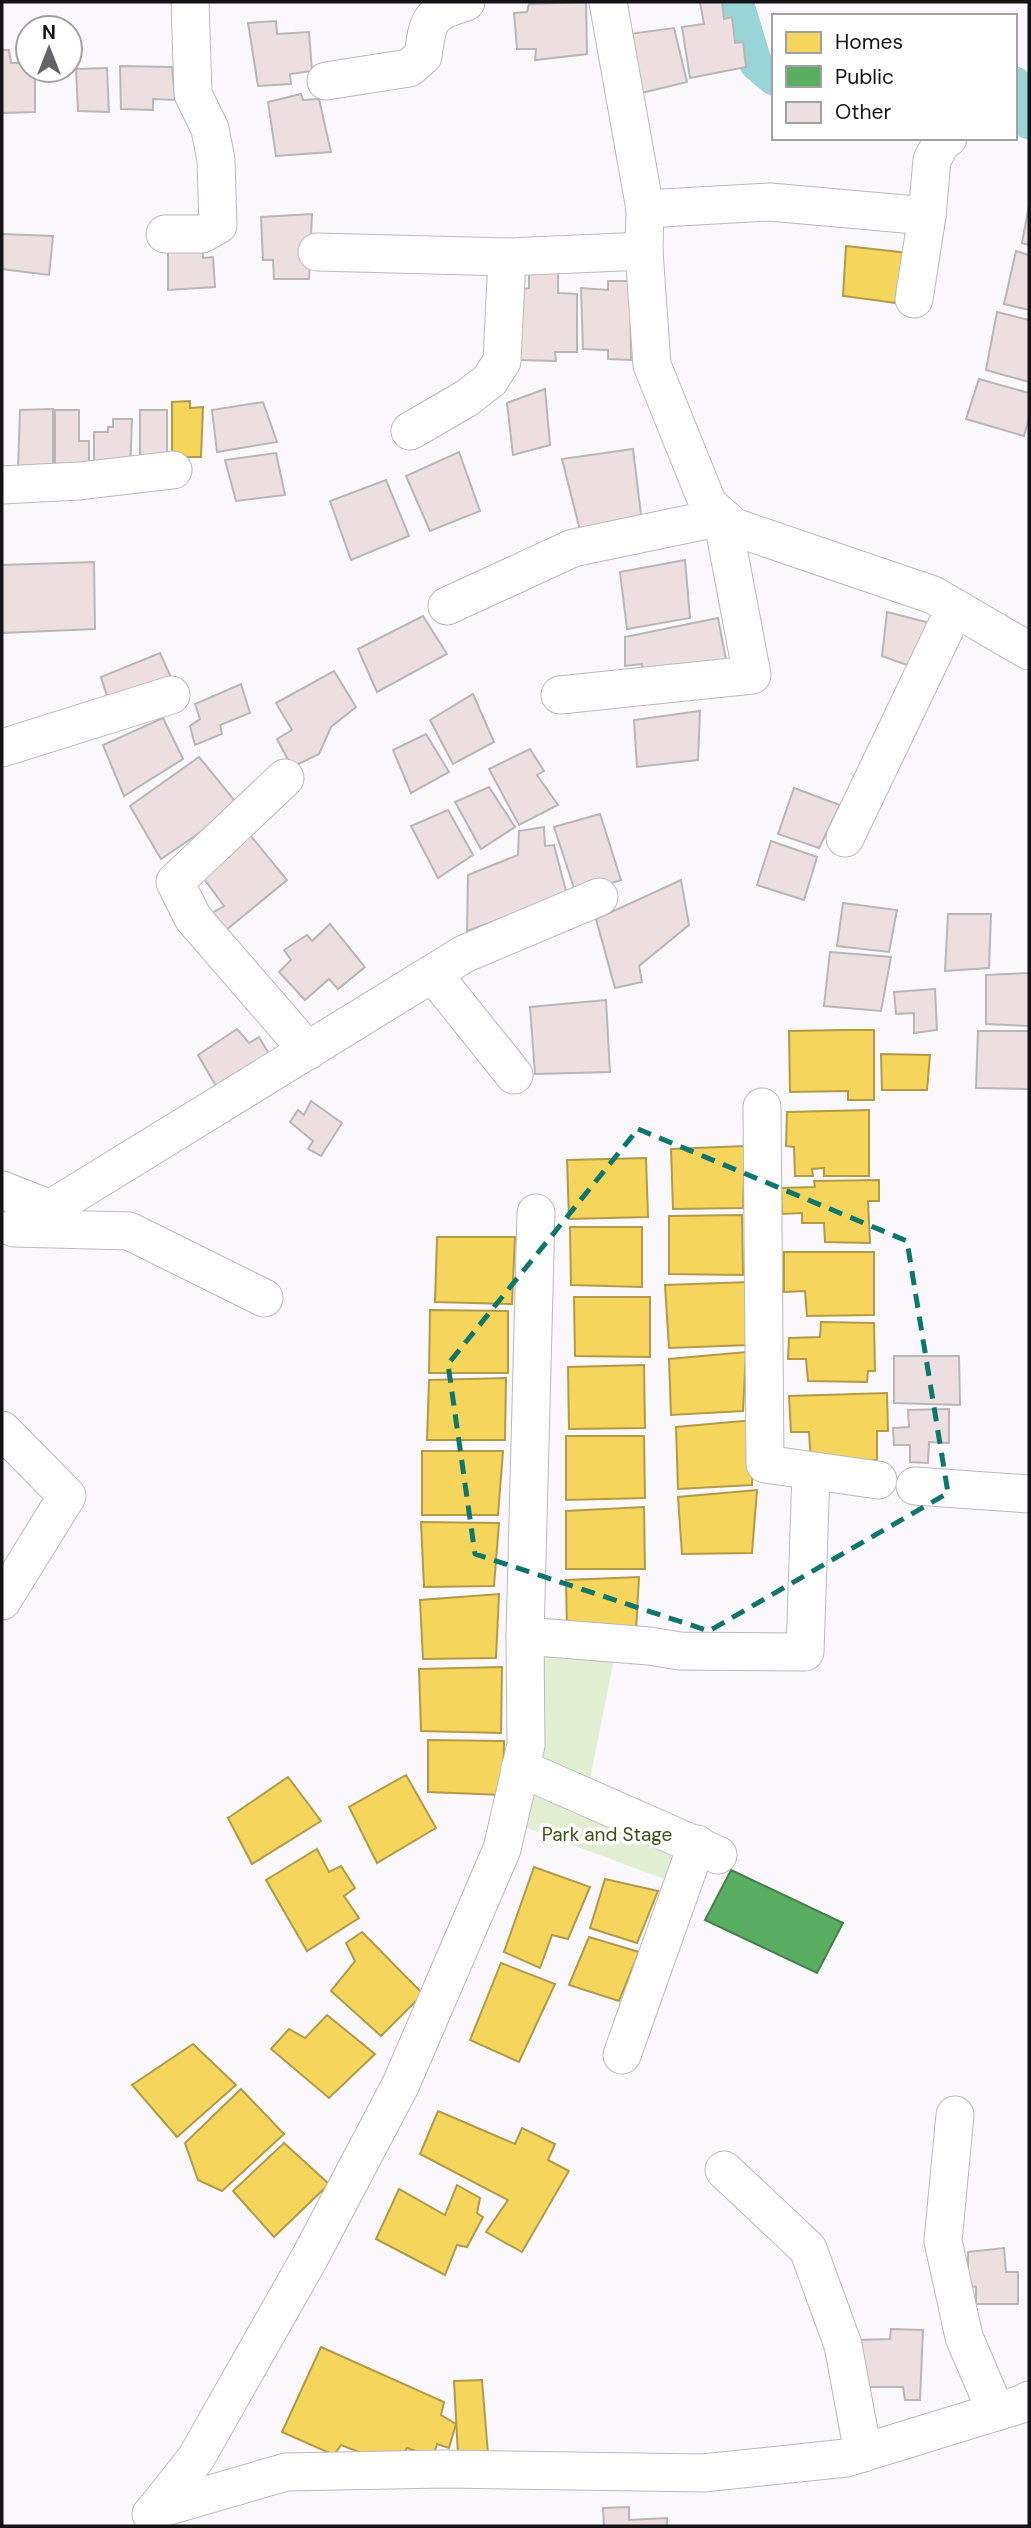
<svg xmlns="http://www.w3.org/2000/svg" width="1031" height="2528" viewBox="0 0 1031 2528" font-family="'DM Sans',sans-serif">
	<rect width="100%" height="100%" fill="#faf8fd"/>
	<g fill="#e1eed2">
		<polygon points="525,1636 616,1649 588,1789 528,1765"/>
		<polygon points="530,1784 681,1841 667,1880 519,1825"/>
	</g>
	<g fill="#f6d55c" stroke="#b29b47" stroke-width="2">
		<polygon points="846,246 908,253 904,304 843,296"/>
		<polygon points="190,401 190,408 203,407 201,457 172,457 172,402"/>
		<polygon points="843,1030 874,1030 874,1100 848,1100 848,1091 790,1092 789,1031"/>
		<polygon points="881,1054 930,1055 927,1090 882,1090"/>
		<polygon points="869,1110 869,1176 824,1176 824,1168 812,1169 813,1176 795,1176 794,1147 786,1146 787,1112"/>
		<polygon points="745,1146 743,1208 673,1209 671,1149"/>
		<polygon points="646,1158 648,1217 569,1219 567,1160"/>
		<polygon points="879,1180 879,1201 868,1201 870,1243 825,1242 824,1223 802,1223 802,1213 782,1214 781,1188 815,1187 814,1181"/>
		<polygon points="742,1215 743,1275 669,1274 669,1216"/>
		<polygon points="570,1227 642,1227 642,1287 571,1285"/>
		<polygon points="437,1237 515,1237 512,1304 435,1302"/>
		<polygon points="784,1252 874,1252 874,1315 807,1316 805,1291 784,1292"/>
		<polygon points="749,1282 749,1345 669,1348 665,1285"/>
		<polygon points="574,1297 650,1297 650,1357 575,1356"/>
		<polygon points="430,1310 508,1311 508,1373 429,1373"/>
		<polygon points="821,1322 874,1323 875,1371 868,1371 867,1382 808,1381 806,1359 788,1359 789,1338 820,1337"/>
		<polygon points="746,1352 743,1411 671,1415 669,1359"/>
		<polygon points="644,1365 645,1428 569,1429 568,1367"/>
		<polygon points="506,1378 505,1440 427,1440 429,1380"/>
		<polygon points="887,1393 888,1431 877,1431 877,1460 811,1461 809,1432 791,1432 789,1396"/>
		<polygon points="754,1420 752,1485 678,1489 676,1427"/>
		<polygon points="566,1436 644,1436 645,1498 566,1500"/>
		<polygon points="422,1451 503,1451 498,1515 422,1515"/>
		<polygon points="757,1490 752,1553 682,1554 678,1497"/>
		<polygon points="644,1507 645,1569 566,1569 566,1511"/>
		<polygon points="421,1522 499,1523 494,1586 424,1587"/>
		<polygon points="639,1577 636,1632 567,1631 566,1580"/>
		<polygon points="499,1594 496,1658 423,1659 420,1600"/>
		<polygon points="502,1667 501,1733 421,1731 419,1669"/>
		<polygon points="428,1740 504,1741 503,1795 428,1792"/>
		<polygon points="406,1775 436,1828 377,1863 349,1807"/>
		<polygon points="288,1777 321,1821 252,1864 228,1818"/>
		<polygon points="317,1849 329,1872 341,1866 355,1888 344,1896 359,1918 307,1951 266,1880"/>
		<polygon points="534,1867 590,1887 568,1939 552,1935 540,1968 504,1952"/>
		<polygon points="605,1879 658,1891 637,1943 590,1928"/>
		<polygon points="362,1932 423,1994 381,2036 331,1991 355,1961 346,1943"/>
		<polygon points="589,1937 639,1952 619,2001 569,1985"/>
		<polygon points="501,1963 555,1984 519,2062 470,2040"/>
		<polygon points="327,2015 375,2054 329,2098 271,2049 289,2029 305,2038"/>
		<polygon points="193,2044 236,2085 177,2137 132,2085"/>
		<polygon points="241,2089 284,2134 222,2191 198,2180 185,2143"/>
		<polygon points="438,2111 515,2144 522,2128 555,2144 548,2160 569,2171 522,2252 486,2232 508,2200 420,2154"/>
		<polygon points="284,2143 329,2184 274,2237 233,2191"/>
		<polygon points="457,2185 480,2198 477,2213 483,2217 467,2247 457,2245 445,2275 376,2239 399,2189 445,2215"/>
		<polygon points="321,2347 444,2402 441,2415 456,2424 449,2448 437,2444 433,2457 407,2448 395,2466 341,2445 334,2455 282,2432"/>
		<polygon points="482,2380 488,2454 458,2455 454,2381"/>
	</g>
	<polygon fill="#5aae61" stroke="#45804a" stroke-width="2" points="731,1870 843,1923 817,1973 705,1920"/>
	<g fill="none" stroke-linecap="round" stroke-linejoin="round">
		<g stroke="#99d4d6" stroke-width="33">
			<polyline points="737,2 756,64 774,79"/>
			<polyline points="1015,83 1029,123"/>
		</g>
	</g>
	<g fill="#eddfe0" stroke="#b9b6b8" stroke-width="2">
		<polygon points="586,2 587,54 535,60 536,49 517,49 514,13 527,12 529,4"/>
		<polygon points="700,2 722,2 724,19 732,17 735,43 743,42 746,67 690,78 682,27 704,24"/>
		<polygon points="276,21 277,34 309,32 312,71 290,74 291,84 258,86 248,23"/>
		<polygon points="674,28 687,82 637,94 629,34"/>
		<polygon points="2,50 9,50 11,63 28,63 28,70 35,70 35,112 2,113"/>
		<polygon points="120,66 172,67 175,100 153,99 153,110 121,109"/>
		<polygon points="107,68 109,112 78,111 76,69"/>
		<polygon points="301,94 303,100 319,99 331,152 276,156 268,102"/>
		<polygon points="1029,205 1029,245 1022,243"/>
		<polygon points="312,214 309,279 274,279 273,260 263,260 261,217"/>
		<polygon points="2,234 53,236 49,275 2,269"/>
		<polygon points="203,244 203,258 213,257 215,287 168,290 168,246"/>
		<polygon points="1016,251 1029,255 1029,310 1004,304"/>
		<polygon points="529,272 558,272 558,293 577,294 577,352 555,352 556,361 519,360 520,290 529,288"/>
		<polygon points="608,281 630,281 631,360 608,359 608,350 583,349 581,288 608,290"/>
		<polygon points="997,312 1029,320 1029,382 986,370"/>
		<polygon points="979,379 1029,393 1029,418 1024,436 966,419"/>
		<polygon points="545,389 550,445 513,455 507,403"/>
		<polygon points="263,402 277,442 217,452 212,410"/>
		<polygon points="53,409 53,471 18,470 20,410"/>
		<polygon points="55,410 79,410 79,441 89,441 89,473 55,472"/>
		<polygon points="140,410 167,410 167,455 140,456"/>
		<polygon points="113,419 132,419 130,473 94,472 94,432 108,432 108,427 113,427"/>
		<polygon points="633,449 641,515 580,530 562,459"/>
		<polygon points="459,452 480,511 430,531 406,476"/>
		<polygon points="276,453 285,495 236,501 225,460"/>
		<polygon points="386,480 409,536 351,560 330,501"/>
		<polygon points="685,560 690,618 627,629 620,572"/>
		<polygon points="94,562 95,629 2,633 2,565"/>
		<polygon points="887,612 934,624 918,669 882,656"/>
		<polygon points="423,616 447,654 377,692 358,649"/>
		<polygon points="718,618 729,675 642,681 642,664 625,666 625,637"/>
		<polygon points="160,653 174,684 111,708 101,677"/>
		<polygon points="334,671 356,707 331,727 319,754 292,767 277,739 292,730 276,703"/>
		<polygon points="241,684 250,713 220,725 222,734 195,745 190,726 200,719 195,704"/>
		<polygon points="473,694 494,742 453,764 430,720"/>
		<polygon points="700,711 698,760 637,767 634,720"/>
		<polygon points="163,718 183,759 124,796 103,745"/>
		<polygon points="426,734 449,772 411,793 393,750"/>
		<polygon points="530,749 544,771 537,775 558,805 519,825 489,769"/>
		<polygon points="199,757 239,806 161,859 130,806"/>
		<polygon points="489,787 515,827 481,849 455,802"/>
		<polygon points="794,788 840,805 819,848 778,834"/>
		<polygon points="448,810 473,855 438,878 411,826"/>
		<polygon points="600,814 621,880 576,894 554,827"/>
		<polygon points="544,827 545,846 554,845 567,895 467,931 468,875 518,855 519,831"/>
		<polygon points="246,830 287,880 225,931 212,913 224,906 199,872"/>
		<polygon points="771,841 817,857 804,900 757,885"/>
		<polygon points="681,880 689,925 639,966 642,982 615,988 596,919"/>
		<polygon points="843,903 897,910 889,952 837,946"/>
		<polygon points="948,914 991,914 989,968 945,971"/>
		<polygon points="330,924 365,967 338,989 329,979 305,1000 279,972 291,960 284,950 307,935 312,941"/>
		<polygon points="830,952 891,957 881,1011 824,1006"/>
		<polygon points="1029,973 1029,1026 986,1024 986,975"/>
		<polygon points="935,989 937,1030 914,1033 914,1013 896,1014 894,992"/>
		<polygon points="606,1000 610,1072 535,1074 530,1007"/>
		<polygon points="237,1029 249,1043 259,1037 275,1064 217,1088 198,1055"/>
		<polygon points="978,1031 1029,1031 1029,1089 976,1088"/>
		<polygon points="311,1101 342,1123 321,1156 308,1149 313,1141 290,1122 298,1110 304,1115"/>
		<polygon points="894,1356 959,1356 960,1405 894,1403"/>
		<polygon points="949,1409 949,1443 929,1442 928,1463 910,1462 910,1445 894,1445 893,1428 909,1427 908,1410"/>
		<polygon points="1004,2248 1006,2272 1018,2272 1018,2304 976,2304 976,2287 968,2286 968,2252"/>
		<polygon points="891,2329 923,2330 920,2400 905,2400 903,2387 865,2387 858,2340 890,2339"/>
		<polygon points="629,2507 629,2520 667,2518 667,2526 604,2526 603,2508"/>
	</g>
	<g fill="none" stroke-linecap="round" stroke-linejoin="round">
		<g stroke="#bab9bd" stroke-width="39">
			<g id="minor">
				<polyline points="608,2 645,209 644,251 652,365 708,504 734,527 933,595 1029,651"/>
				<path d="M326 81 409 68 423 56C428 19 429 13 466 2"/>
				<polyline points="645,209 770,202 927,216"/>
				<polyline points="165,234 202,234 218,225 216,160 210,129 193,94 190,2"/>
				<polyline points="317,252 507,257 644,251"/>
				<polyline points="914,299 927,216 932,160 941,143 948,138"/>
				<polyline points="410,431 467,398 490,380 502,361 507,257"/>
				<polyline points="2,485 79,481 173,470"/>
				<polyline points="447,606 573,548 722,517 752,675 560,695"/>
				<polyline points="2,748 171,695"/>
				<polyline points="285,778 175,882 193,918 308,1051"/>
				<polyline points="845,838 955,608"/>
				<polyline points="433,974 514,1075"/>
				<polyline points="762,1107 765,1464 878,1480"/>
				<polyline points="2,1190 50,1209 464,954 599,897"/>
				<polyline points="14,1228 129,1231 264,1298"/>
				<polyline points="2,1430 67,1496 2,1601"/>
				<polyline points="915,1486 1029,1494"/>
				<polyline points="525,1636 536,1213"/>
				<polyline points="520,1768 718,1855"/>
				<polyline points="622,2055 697,1844"/>
				<polyline points="955,2115 943,2241 964,2337 996,2412"/>
				<polyline points="724,2170 808,2249 843,2345 863,2453"/>
				<polyline points="155,2510 196,2458 310,2257 401,2084 502,1849 526,1745 525,1636 649,1646 680,1651 805,1652 811,1472"/>
				<polyline points="151,2514 155,2510 286,2472 444,2469 703,2473 846,2458 1022,2404 1029,2400"/>
			</g>
		</g>
		<use href="#minor" stroke="#fefeff" stroke-width="37"/>
	</g>
	<path fill="none" stroke="#0f766e" stroke-width="5" stroke-dasharray="14 9" stroke-linejoin="round" d="M638 1129 907 1241 948 1493 709 1631 475 1554 448 1364Z"/>
	<g text-anchor="middle" stroke-width="7" stroke-linejoin="round" paint-order="stroke">
		<g font-size="19" fill="#395013" stroke="#fff">
			<text x="607" y="1841">Park and Stage</text>
		</g>
	</g>
	<rect width="1031" height="2528" fill="none" stroke="#141316" stroke-width="7"/>
	<rect x="772" y="14" width="245" height="126" fill="#ffffff" stroke="#a1a1a2" stroke-width="2"/>
	<rect x="786" y="32" width="35" height="21" fill="#f6d55c" stroke="#a1a1a2" stroke-width="2"/>
	<text x="835" y="49" font-size="21" fill="#141316">Homes</text>
	<rect x="786" y="66" width="35" height="21" fill="#5aae61" stroke="#a1a1a2" stroke-width="2"/>
	<text x="835" y="84" font-size="21" fill="#141316">Public</text>
	<rect x="786" y="102" width="35" height="21" fill="#eddfe0" stroke="#a1a1a2" stroke-width="2"/>
	<text x="835" y="119" font-size="21" fill="#141316">Other</text>
	<g transform="translate(49 49)"><circle r="33" fill="#ffffff" stroke="#a1a1a2" stroke-width="2"/>
	<path d="M0-5L12 26L0 18L-12 26Z" fill="#646367"/>
	<text y="-10" font-size="19" font-weight="bold" text-anchor="middle" fill="#141316">N</text>
	</g>
</svg>
